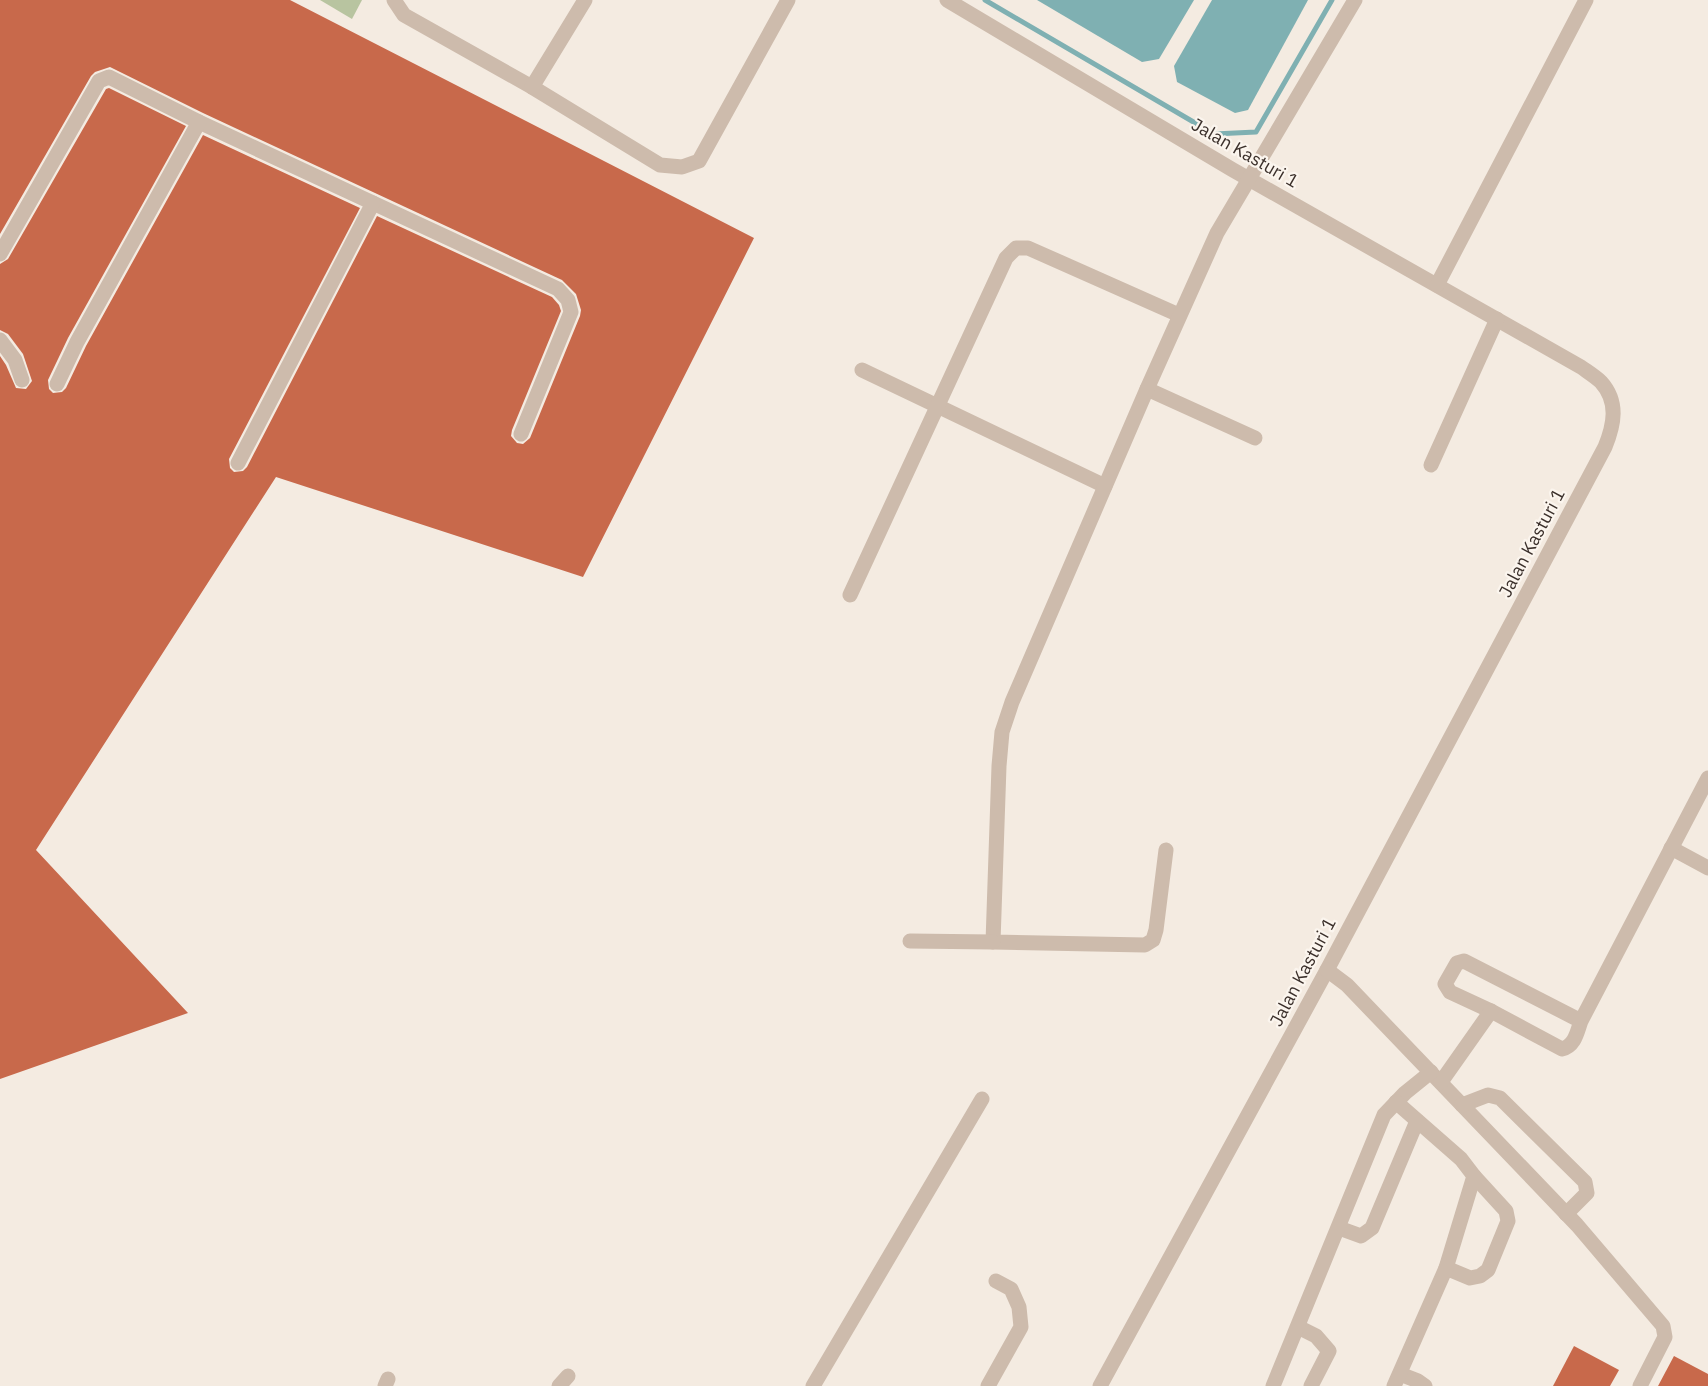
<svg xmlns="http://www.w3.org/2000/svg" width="1708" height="1386" viewBox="0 0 1708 1386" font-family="'IBM Plex Sans',sans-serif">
	<rect width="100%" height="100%" fill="#f4ebe1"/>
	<polygon fill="#b8c4a0" points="320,0 362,0 352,19"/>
	<g fill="#7fb0b2">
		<polygon points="1037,0 1194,0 1159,59 1142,62"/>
		<polygon points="1212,0 1308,0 1248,110 1235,113 1177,82 1174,66"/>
	</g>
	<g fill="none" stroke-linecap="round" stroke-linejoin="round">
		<polyline stroke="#7fb0b2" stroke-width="5" points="985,0 1214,134 1256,132 1332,0"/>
	</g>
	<g fill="#c8694b">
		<polygon points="0,0 290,0 754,238 583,577 276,477 36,850 188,1013 0,1079 0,356 6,365 16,388 26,389 32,381 23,354 8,334 0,330 0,264 8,259 106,89 109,88 186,126 68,338 48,380 49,389 53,393 62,392 66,388 86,346 203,135 360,208 229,459 230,468 234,472 243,471 247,467 377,216 552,297 559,305 561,311 512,430 511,436 517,443 523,444 530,438 580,316 581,310 576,294 562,280 203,113 110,67 95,72 91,76 0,234"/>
		<polygon points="1574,1346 1619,1370 1610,1386 1553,1386"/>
		<polygon points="1674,1356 1708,1374 1708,1386 1658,1386"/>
	</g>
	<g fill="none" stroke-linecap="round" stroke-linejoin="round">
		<g stroke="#cdbbac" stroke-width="15">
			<polyline points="394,0 404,15 532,87 660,165 682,167 699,161 788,0"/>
			<path d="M947 0 1233 170 1581 367C1588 372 1596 377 1601 382 1619 402 1614 425 1605 447L1327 970 1100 1386"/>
			<polyline points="532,87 585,0"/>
			<polyline points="373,203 558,289 568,300 571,312 521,434"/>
			<polyline points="0,254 99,81 109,77 199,122 373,203 238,463"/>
			<polyline points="1437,285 1586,0"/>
			<polyline points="0,340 15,360 22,380"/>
			<polyline points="862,370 1105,486"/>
			<polyline points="57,384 77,342 199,122"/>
			<polyline points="1147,389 1255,438"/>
			<polyline points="1431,465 1497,319"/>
			<polyline points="850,595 1006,258 1016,248 1028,248 1179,315"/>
			<polyline points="1671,848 1708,868"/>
			<polyline points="1166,850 1156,930 1153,940 1145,945 993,942 999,766 1002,732 1012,702 1147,389 1217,233 1355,0"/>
			<polyline points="910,941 993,942"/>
			<polyline points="1327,970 1347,985 1577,1225 1663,1326 1665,1337 1640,1386"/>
			<path d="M1581 1021 1464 961 1457 963 1445 984 1450 992 1491 1011 1562 1049C1575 1046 1577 1032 1581 1021L1708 778"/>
			<polyline points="1441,1082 1491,1011"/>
			<polyline points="1462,1105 1488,1095 1500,1098 1585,1182 1587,1193 1566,1214"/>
			<polyline points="1339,1228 1361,1236 1372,1228 1417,1121"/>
			<polyline points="1446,1268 1470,1278 1480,1276 1488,1270 1508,1221 1506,1211 1474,1176"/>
			<polyline points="1298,1327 1316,1336 1329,1351 1311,1386"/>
			<polyline points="1400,1374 1418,1381 1425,1386"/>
			<polyline points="385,1386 388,1379"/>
			<polyline points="559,1386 568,1376"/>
			<polyline points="813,1386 982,1099"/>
			<polyline points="988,1386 1021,1327 1019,1307 1011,1289 996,1281"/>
			<polyline points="1273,1386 1384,1115 1405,1093 1431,1072"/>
			<polyline points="1394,1386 1446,1268 1474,1176 1461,1159 1396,1102"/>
		</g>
	</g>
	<g text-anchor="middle" stroke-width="4.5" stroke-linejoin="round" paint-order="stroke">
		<g font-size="18" fill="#3b302b" stroke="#fbf5ee">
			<text transform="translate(1245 153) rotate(30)" y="6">Jalan Kasturi 1</text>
			<text transform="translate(1532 543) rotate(-62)" y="6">Jalan Kasturi 1</text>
			<text transform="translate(1303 972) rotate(-62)" y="6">Jalan Kasturi 1</text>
		</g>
	</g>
</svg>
